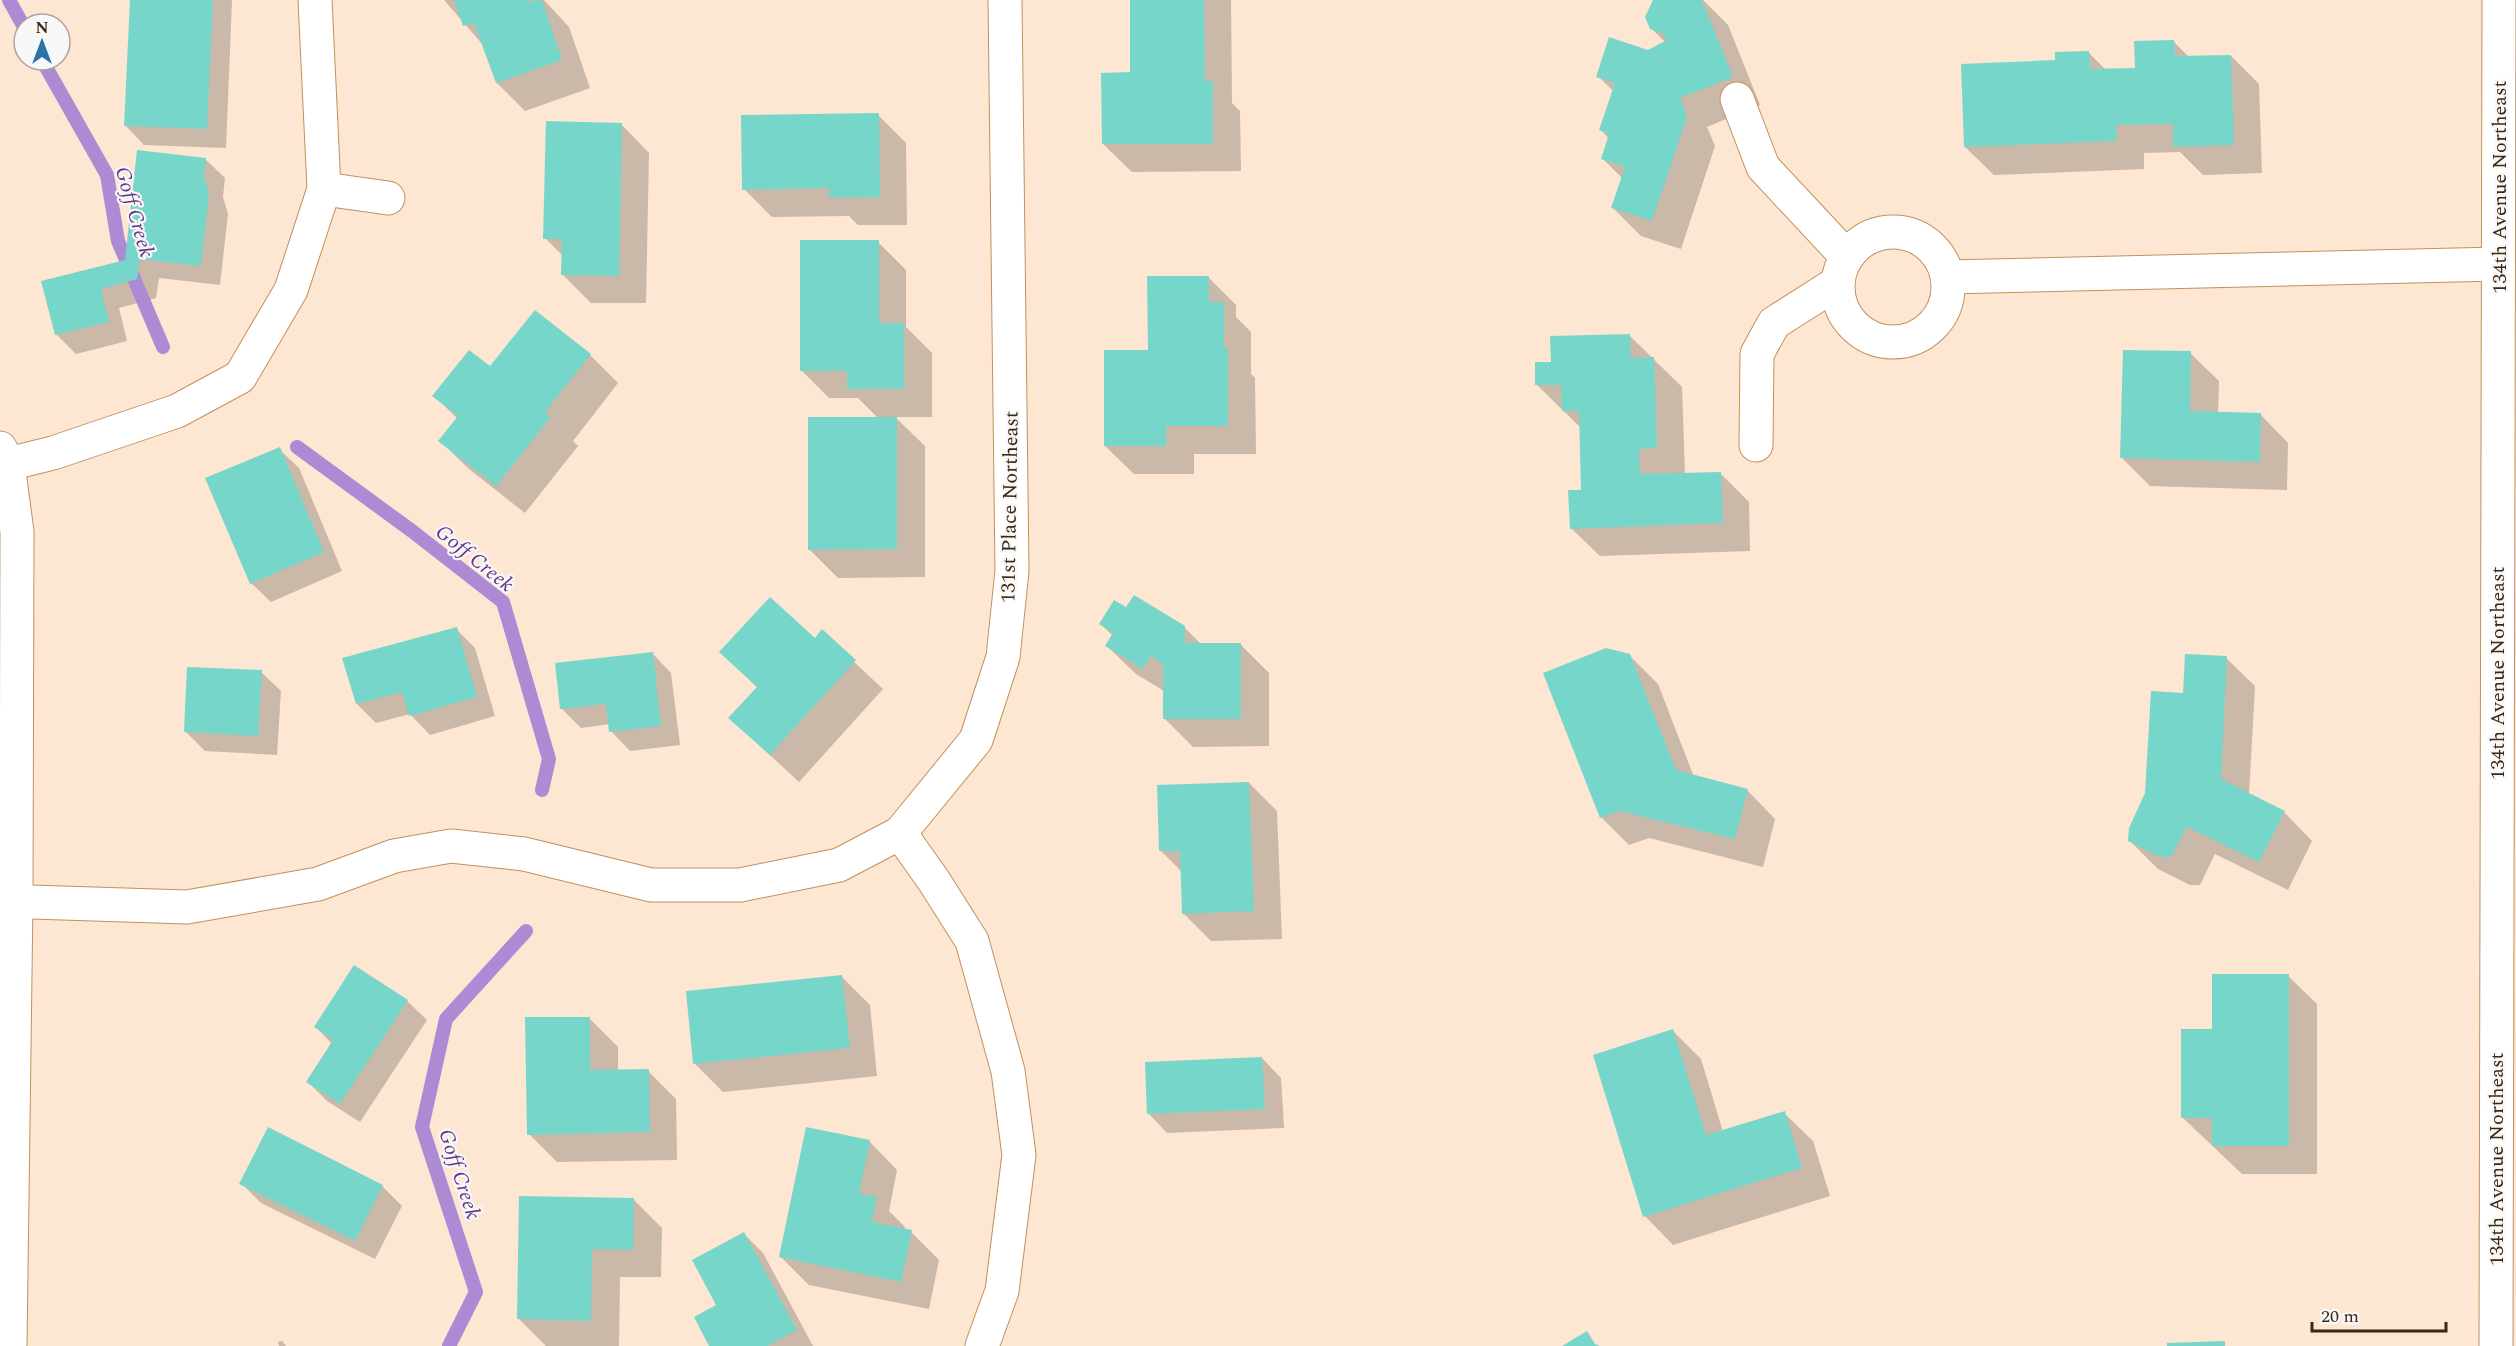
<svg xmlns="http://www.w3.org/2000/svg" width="2516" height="1346" viewBox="0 0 2516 1346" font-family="Spectral,serif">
	<rect width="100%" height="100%" fill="#fde6d2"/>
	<g fill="#0003">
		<polygon points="131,0 232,0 226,148 144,145 125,125"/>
		<polygon points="444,0 544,0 569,27 590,88 525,111 497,83 483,45"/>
		<polygon points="1131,0 1231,0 1232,103 1240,111 1241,171 1132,172 1103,144 1132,74"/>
		<polygon points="1654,0 1703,0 1728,25 1760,105 1707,127 1715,146 1681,249 1641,236 1613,208 1623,179 1603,159 1609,139 1601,130 1614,92 1598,76 1666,43 1651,28"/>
		<polygon points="2174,42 2189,57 2231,56 2259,84 2262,173 2203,175 2180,152 2144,153 2144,169 1994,175 1965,147 2057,62 2088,52 2106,70 2136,69"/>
		<polygon points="878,115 906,143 907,225 858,225 849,216 772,217 744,189"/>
		<polygon points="621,124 649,153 646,303 591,303 562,274 563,256 545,238"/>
		<polygon points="205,159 225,178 223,197 228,214 220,285 159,278 156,298 119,308 127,341 76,354 56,334 126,261"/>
		<polygon points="878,242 906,270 906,327 932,353 932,417 895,417 925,446 925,577 838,578 810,550 878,418 858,398 829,398 801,370"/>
		<polygon points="1208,277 1236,305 1236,317 1251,332 1251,374 1255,378 1256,454 1194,454 1194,474 1134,474 1105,446 1149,351"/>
		<polygon points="1630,336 1682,387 1685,475 1721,474 1749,502 1750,551 1600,556 1571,528 1583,492 1581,428 1537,385 1552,364"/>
		<polygon points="2190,353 2219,381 2218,413 2260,414 2288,443 2287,490 2150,486 2122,458"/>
		<polygon points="590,355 618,383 573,441 578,446 525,513 469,469 440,441 458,419 434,396 490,368"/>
		<polygon points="279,449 299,468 342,571 271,602 251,583"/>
		<polygon points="1101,624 1184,627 1201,644 1240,644 1269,673 1269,746 1193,747 1165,719 1164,691 1136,674 1107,646 1113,636"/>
		<polygon points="456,629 475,648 495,716 430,735 410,714 376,723 357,704"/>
		<polygon points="822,632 883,689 799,782 730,718 758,688 721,652 815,640"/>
		<polygon points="652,653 671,673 680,745 630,751 611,731 610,724 581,728 561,708"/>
		<polygon points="1629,655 1658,684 1694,777 1747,790 1775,819 1763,867 1649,838 1629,845 1601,817"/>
		<polygon points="2226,658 2255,686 2249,795 2284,812 2312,841 2288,890 2215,854 2200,885 2190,885 2158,869 2129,840 2147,794"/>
		<polygon points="261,672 281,691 277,755 205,751 185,731"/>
		<polygon points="1249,783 1277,811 1282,939 1211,941 1183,913 1182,872 1161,851"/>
		<polygon points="355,967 407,1001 427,1020 360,1122 327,1101 308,1082 332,1044 316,1027"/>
		<polygon points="2288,976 2317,1004 2317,1174 2242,1174 2182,1117 2214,1030"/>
		<polygon points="842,977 870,1005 877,1076 723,1092 695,1064"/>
		<polygon points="589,1018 618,1047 618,1071 648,1071 676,1099 677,1160 557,1162 529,1134"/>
		<polygon points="1673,1031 1701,1059 1723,1132 1784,1113 1813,1141 1830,1196 1673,1245 1645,1216"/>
		<polygon points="1262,1058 1281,1078 1284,1128 1167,1133 1148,1113"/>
		<polygon points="268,1129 382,1186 402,1206 375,1259 261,1203 241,1183"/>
		<polygon points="869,1141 897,1170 889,1211 905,1227 904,1230 911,1232 939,1260 929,1309 809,1285 781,1257"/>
		<polygon points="633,1199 662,1228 661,1277 620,1277 619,1346 546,1346 519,1319"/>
		<polygon points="744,1234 763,1253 813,1346 711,1346 718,1305"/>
		<polygon points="282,1341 286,1346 279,1346 278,1342"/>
	</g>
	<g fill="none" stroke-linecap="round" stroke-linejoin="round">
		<g stroke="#ad8ad4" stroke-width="14">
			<polyline points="9,0 24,27"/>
			<polyline points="42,60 107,175 118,241 163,347"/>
			<polyline points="297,447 412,531 503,602 549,759 542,790"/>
			<polyline points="449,1346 476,1292 422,1127 446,1019 526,931"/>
		</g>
	</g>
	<g fill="#77d6ca">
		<polygon points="130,0 213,0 207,129 124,126"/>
		<polygon points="454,0 527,0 527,2 542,0 562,60 496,83 474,23 463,26"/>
		<polygon points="1130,0 1204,0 1205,81 1213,81 1213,144 1102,144 1101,73 1130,72"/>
		<polygon points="1653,0 1702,0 1733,77 1680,98 1687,117 1652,221 1611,208 1625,167 1601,159 1609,134 1599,130 1615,83 1596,77 1609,37 1648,50 1667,40 1664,34 1650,29 1645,17"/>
		<polygon points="2174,40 2175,56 2231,55 2234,145 2173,147 2173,124 2116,125 2117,141 1964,147 1961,64 2055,60 2055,52 2089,51 2090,69 2135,68 2134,41"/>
		<polygon points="879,113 880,197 829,198 829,188 742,190 741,115"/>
		<polygon points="546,121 622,123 619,276 561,275 562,239 543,239"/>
		<polygon points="137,150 206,158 204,176 209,194 201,266 140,259 137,279 101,289 109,322 55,335 41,281 125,260"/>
		<polygon points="800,240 879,240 879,323 904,323 904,389 847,389 847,371 800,371"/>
		<polygon points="1147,276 1209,276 1209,302 1224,302 1224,348 1228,348 1228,426 1166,426 1166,446 1104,446 1104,350 1148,350"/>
		<polygon points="535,310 591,354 545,412 551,417 496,486 438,441 458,416 432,396 469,350 490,366"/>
		<polygon points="1630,334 1631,358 1654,357 1657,448 1639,449 1640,474 1721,472 1723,523 1570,529 1568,490 1581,490 1579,411 1562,411 1561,385 1535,385 1535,362 1551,362 1550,336"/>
		<polygon points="2123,350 2191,351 2190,411 2261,413 2260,462 2120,458"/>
		<polygon points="808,417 897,417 897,549 808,550"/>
		<polygon points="280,447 324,552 250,584 205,478"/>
		<polygon points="1134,595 1185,626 1185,643 1241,643 1241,719 1163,719 1163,664 1151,656 1143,669 1105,646 1113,633 1099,624 1114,600 1126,607"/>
		<polygon points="770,597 815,638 822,629 856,660 770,755 728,718 757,687 719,652"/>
		<polygon points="457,627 477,697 409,716 402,692 356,704 342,658"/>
		<polygon points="1606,648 1630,654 1676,770 1748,789 1735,839 1619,811 1600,818 1543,673"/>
		<polygon points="653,652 661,726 609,732 606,704 560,709 555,663"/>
		<polygon points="2185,654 2227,656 2221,779 2285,811 2259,862 2187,827 2171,857 2160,857 2128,841 2129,828 2145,793 2151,691 2183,693"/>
		<polygon points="187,667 262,670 258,736 184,732"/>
		<polygon points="1249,782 1254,911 1182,914 1180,851 1159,851 1157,785"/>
		<polygon points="354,965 408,1000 340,1104 306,1082 333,1040 314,1027"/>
		<polygon points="2212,974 2289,974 2289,1146 2212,1146 2212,1118 2181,1118 2181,1029 2212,1029"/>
		<polygon points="842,975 850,1048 693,1064 686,991"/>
		<polygon points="525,1017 590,1017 590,1070 649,1069 650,1132 527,1135"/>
		<polygon points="1673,1029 1706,1135 1785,1111 1802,1168 1643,1217 1593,1055"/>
		<polygon points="1262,1057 1265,1109 1147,1114 1145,1062"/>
		<polygon points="268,1127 383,1185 355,1241 239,1184"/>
		<polygon points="806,1127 870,1140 859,1193 877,1197 872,1222 912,1230 901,1282 779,1257"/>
		<polygon points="519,1196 634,1198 633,1250 592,1249 591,1321 517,1319"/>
		<polygon points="744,1232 797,1330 767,1346 709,1346 694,1317 716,1305 692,1260"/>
		<polygon points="1587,1331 1595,1344 1600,1346 1562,1346"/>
		<polygon points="2225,1341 2225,1346 2167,1346 2167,1343"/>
	</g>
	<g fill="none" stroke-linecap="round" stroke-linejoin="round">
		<g stroke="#c4905c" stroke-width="35">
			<g id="minor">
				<polyline points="1737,99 1763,167 1847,257"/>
				<polyline points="324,189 388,198"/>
				<circle cx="1893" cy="287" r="55"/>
				<polyline points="1948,277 2498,264"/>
				<polyline points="1756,445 1757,354 1774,323 1837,283"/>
				<polyline points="0,448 8,464 17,532 16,901 10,1346"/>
				<polyline points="8,464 53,453 177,411 240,377 291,290 324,189 315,0"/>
				<polyline points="900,833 934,881 972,941 1008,1071 1019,1155 1002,1291 982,1346"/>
				<polyline points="0,901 187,907 318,884 394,856 451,846 524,854 651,885 740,885 839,865 900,833 976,740 1003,657 1012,571 1005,0"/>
				<polyline points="2496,1346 2499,0"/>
			</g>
		</g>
		<use href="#minor" stroke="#fff" stroke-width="33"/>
	</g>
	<g text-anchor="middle" stroke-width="4.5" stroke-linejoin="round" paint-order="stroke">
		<g font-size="20" fill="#3c2712" stroke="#f8f8f8">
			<text transform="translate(2499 187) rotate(-90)" y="7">134th Avenue Northeast</text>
			<text transform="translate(1009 507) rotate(-89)" y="7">131st Place Northeast</text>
			<text transform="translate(2497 673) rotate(-90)" y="7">134th Avenue Northeast</text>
			<text transform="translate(2496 1159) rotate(-90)" y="7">134th Avenue Northeast</text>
		</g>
		<g font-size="21" font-style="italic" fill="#62358c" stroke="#f8f8f8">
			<text transform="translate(135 212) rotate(74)" y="7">Goff Creek</text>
			<text transform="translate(475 558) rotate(39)" y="7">Goff Creek</text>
			<text transform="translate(460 1174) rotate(72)" y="7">Goff Creek</text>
		</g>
	</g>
	<g transform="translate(42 42)"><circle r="28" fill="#f8f8f8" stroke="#ada49c" stroke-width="1.5"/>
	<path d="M0-4.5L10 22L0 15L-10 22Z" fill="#2e73a8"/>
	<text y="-9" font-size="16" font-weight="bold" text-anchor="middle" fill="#3c2712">N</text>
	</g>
	<path d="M2312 1322v9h134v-9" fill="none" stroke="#3c2712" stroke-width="3"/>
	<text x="2321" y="1322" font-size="18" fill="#3c2712" stroke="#f8f8f8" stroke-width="4.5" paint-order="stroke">20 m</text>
</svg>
